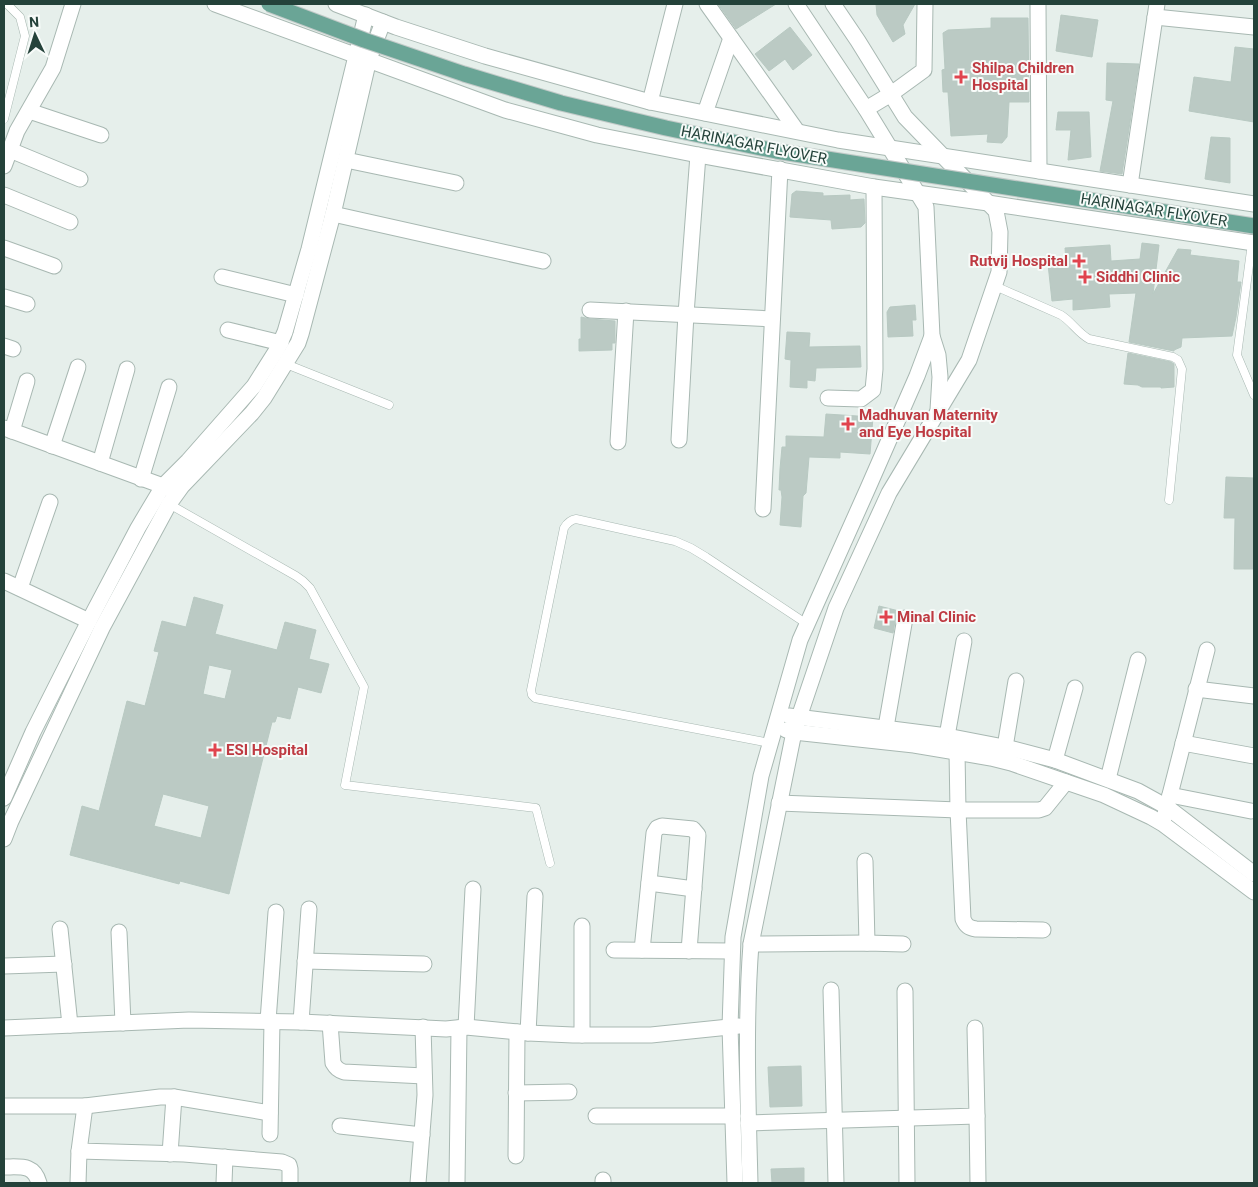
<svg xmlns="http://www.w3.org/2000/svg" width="1258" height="1187" viewBox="0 0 1258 1187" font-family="Roboto,sans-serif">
	<rect width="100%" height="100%" fill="#e6efeb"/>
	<g fill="#bbcac4" stroke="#b8c9c2" fill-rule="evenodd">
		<polygon points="718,4 776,4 736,29"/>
		<polygon points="876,4 915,4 903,25 905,34 893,42 877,15"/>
		<polygon points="1061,15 1098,20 1092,57 1056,51"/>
		<polygon points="991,18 1028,18 1029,102 1009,102 1007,137 1002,143 987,142 988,134 951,136 948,92 943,92 942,70 945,69 943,33 948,30 991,28"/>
		<polygon points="790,27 812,55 793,70 785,59 769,71 755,54"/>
		<polygon points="1235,47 1254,49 1254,122 1189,111 1194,77 1231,82"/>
		<polygon points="1107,63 1139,64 1122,174 1100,171 1113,101 1106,100"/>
		<polygon points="1058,112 1089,112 1091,157 1068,160 1071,130 1056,130"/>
		<polygon points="1211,137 1230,138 1230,183 1205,179"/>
		<polygon points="796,191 823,193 823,196 850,195 850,200 864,199 865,223 861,227 832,229 831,220 790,217 792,194"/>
		<polygon points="1142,243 1159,245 1153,294 1178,249 1191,250 1190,255 1239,261 1237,282 1241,282 1236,317 1232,336 1182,338 1181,347 1174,350 1174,351 1129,342 1136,293 1109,294 1110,307 1073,310 1073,299 1052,301 1048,264 1066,262 1065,248 1110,245 1111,261 1140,259"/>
		<polygon points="915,305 916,320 912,320 913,336 888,337 887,312 890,307"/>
		<polygon points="581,317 590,319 615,321 615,343 612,343 612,350 579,351 579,339 581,339"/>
		<polygon points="787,332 810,333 809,347 860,346 861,367 816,368 815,381 807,380 807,388 790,387 791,360 785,359"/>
		<polygon points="1128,353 1171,362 1174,364 1174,387 1161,388 1161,387 1142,387 1138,385 1124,384"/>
		<polygon points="826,414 873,417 870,454 840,452 840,458 809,457 806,493 803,496 801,527 780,525 782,497 781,490 779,490 780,469 782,447 786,447 786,436 824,437"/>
		<polygon points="1226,477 1254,478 1254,569 1234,569 1235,518 1224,518"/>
		<path d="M194 597 223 605 215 634 277 650 285 622 316 630 309 659 329 664 321 693 298 687 290 719 277 716 275 722H272L229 894 180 881 179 884 70 855 82 806 99 811 127 701 145 706 159 652 154 651 162 621 186 627ZM209 665 232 670 225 699 203 694ZM163 794 209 806 201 838 154 826Z"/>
		<polygon points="879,606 899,611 896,616 893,633 874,628"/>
		<polygon points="801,1066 802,1106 770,1107 768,1067"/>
		<polygon points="804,1168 804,1183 772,1183 771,1169"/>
	</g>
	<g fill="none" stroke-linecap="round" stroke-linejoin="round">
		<g stroke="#a8b8b2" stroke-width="9">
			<g id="service">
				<polyline points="4,119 25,36 20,17 7,4"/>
				<polyline points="1252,243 1237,355 1254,395"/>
				<path d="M995 286 1061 315C1071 321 1078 333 1089 339L1173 357 1178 360 1182 369 1169 500"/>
				<polyline points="286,364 389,405"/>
				<polyline points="169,504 296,576 303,581 310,588 364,687 345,785 536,808 550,863"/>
				<path d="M770 743 535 698 532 695 531 690 564 528C567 523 570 520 576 519L675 541 691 548 706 557 807 624"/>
			</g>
		</g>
		<g stroke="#a8b8b2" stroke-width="17">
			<g id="minor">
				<polyline points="707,4 797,131"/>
				<polyline points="1038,4 1039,171"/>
				<polyline points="1155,17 1254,27"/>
				<polyline points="650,102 675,4"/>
				<polyline points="866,109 891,94 924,70 925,4"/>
				<polyline points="29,111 101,135"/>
				<polyline points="705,113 731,38"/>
				<polyline points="10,150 80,179"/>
				<polyline points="346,160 456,183"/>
				<polyline points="1130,185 1157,4"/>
				<polyline points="4,195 70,222"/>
				<polyline points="333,214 543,261"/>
				<polyline points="4,248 54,266"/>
				<polyline points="222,277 296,295"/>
				<polyline points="4,297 27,304"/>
				<polyline points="590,310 772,319"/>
				<polyline points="228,330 281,343"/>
				<polyline points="4,346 13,349"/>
				<polyline points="828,398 861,399 873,390 875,369 874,187"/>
				<polyline points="4,428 174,490"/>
				<polyline points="12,431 27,381"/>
				<polyline points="679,440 686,314 698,155"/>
				<polyline points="618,442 626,311"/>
				<polyline points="52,446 78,367"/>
				<polyline points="100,463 127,369"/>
				<polyline points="141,479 169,387"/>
				<polyline points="763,509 780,169"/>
				<polyline points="4,581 89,621"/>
				<polyline points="20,588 50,502"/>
				<polyline points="1196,689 1254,696"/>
				<polyline points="886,727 905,618"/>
				<polyline points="947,736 964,641"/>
				<polyline points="1183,743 1254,756"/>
				<polyline points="1005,747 1016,681"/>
				<path d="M957 752 958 810 963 919C966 926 969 928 976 929L1043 930"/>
				<polyline points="1055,760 1075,688"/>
				<polyline points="1108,779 1138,660"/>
				<polyline points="1170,795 1251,811"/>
				<polyline points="779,803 958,810 1039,810 1045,808 1066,782"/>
				<polyline points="1164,818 1207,650"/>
				<polyline points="865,861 867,943"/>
				<polyline points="649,883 694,889"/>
				<polyline points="582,926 582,1035"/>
				<polyline points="60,929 70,1025"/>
				<polyline points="119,932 123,1023"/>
				<polyline points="751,944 867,943 903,944"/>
				<polyline points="614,950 732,951"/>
				<polyline points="642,950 654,833 657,828 662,826 693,829 698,835 689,951"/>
				<polyline points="305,961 424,964"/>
				<polyline points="4,966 64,964"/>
				<polyline points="831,990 836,1183"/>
				<polyline points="905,991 907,1183"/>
				<polyline points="268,1021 276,912"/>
				<polyline points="301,1022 309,909"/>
				<path d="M330 1023 333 1063C336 1068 338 1070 344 1072L424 1076"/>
				<polyline points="466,1027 473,889"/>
				<polyline points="528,1033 535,896"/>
				<polyline points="516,1093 569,1092"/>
				<polyline points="4,1106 85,1106 79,1151 184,1154 282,1162 289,1165 290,1169 290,1183"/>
				<polyline points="85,1106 160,1097 174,1097 270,1113"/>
				<polyline points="596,1116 733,1116"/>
				<polyline points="977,1116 978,1183"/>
				<polyline points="748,1123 977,1116 975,1028"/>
				<polyline points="340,1126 422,1135"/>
				<polyline points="270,1134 272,1021"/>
				<polyline points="170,1154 174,1097"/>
				<polyline points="516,1156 517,1032"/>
				<path d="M4 1167C21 1167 34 1164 39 1183"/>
				<polyline points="603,1180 603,1183"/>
				<polyline points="78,1183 79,1151"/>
				<polyline points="224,1183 225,1157"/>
				<polyline points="418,1183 425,1095 423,1027"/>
				<polyline points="457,1183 459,1028"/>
			</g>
		</g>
		<g stroke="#a8b8b2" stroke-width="17">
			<g id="tertiary">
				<polyline points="215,4 505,110 597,135 698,155 874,187 988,203 1254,243"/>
				<polyline points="336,4 396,27 485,56 650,102 838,140 1254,204"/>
				<polyline points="796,4 866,109 926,207 932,336 938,355 940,377 938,410"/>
				<polyline points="4,166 17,131 53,68 73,4"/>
				<polyline points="789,716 947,736 1009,748 1055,760 1138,791 1167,807 1254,874"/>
				<polyline points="786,730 794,732 914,745 991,758 1011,763 1104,795 1151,817 1163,824 1254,892"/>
				<polyline points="4,798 33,732 89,621 138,528 163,486 188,461 254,386 278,348 285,332 309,249 366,15"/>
				<polyline points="4,839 11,821 102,628 169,504 182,486 252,413 264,398 298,343 301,334 333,214 369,59 383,22"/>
				<polyline points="4,1028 189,1020 301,1022 446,1029 466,1027 528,1033 573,1035 651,1035 739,1026"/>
				<polyline points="735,1183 730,1027 733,937 761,776 800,640 868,488 917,376 932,336"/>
				<path d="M750 1183C748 1104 745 1023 751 944L794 732 836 608 889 493 969 360 999 272 1000 232 996 211 905 117 858 41 833 4"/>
			</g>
		</g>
		<use href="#service" stroke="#fff" stroke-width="8"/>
		<use href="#minor" stroke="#fff" stroke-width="15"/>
		<use href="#tertiary" stroke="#fff" stroke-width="15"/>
		<g stroke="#c2cac8" stroke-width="17" stroke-linecap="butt">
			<polyline id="primary-bridge" points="269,4 364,40 464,74 561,103 666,128 776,151 1254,226"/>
		</g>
		<use href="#primary-bridge" stroke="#6aa596" stroke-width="15"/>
	</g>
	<g fill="#e0444e" stroke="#f7fbf9" stroke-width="2">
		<path d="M958.5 69.5h5v5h5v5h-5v5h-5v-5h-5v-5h5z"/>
		<path d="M1076.5 253.5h5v5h5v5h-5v5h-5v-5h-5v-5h5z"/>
		<path d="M1082.5 269.5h5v5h5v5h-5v5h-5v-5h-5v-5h5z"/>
		<path d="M845.5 416.5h5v5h5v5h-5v5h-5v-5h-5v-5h5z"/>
		<path d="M883.5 609.5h5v5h5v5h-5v5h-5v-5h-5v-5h5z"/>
		<path d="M212.5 742.5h5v5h5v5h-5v5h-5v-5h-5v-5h5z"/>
	</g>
	<g text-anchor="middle" stroke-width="4" stroke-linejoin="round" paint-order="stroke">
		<g font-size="15" font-weight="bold" fill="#be3a42" stroke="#f7fbf9" text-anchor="start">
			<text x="972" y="73">Shilpa Children<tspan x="972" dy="17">Hospital</tspan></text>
			<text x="1068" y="266" text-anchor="end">Rutvij Hospital</text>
			<text x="1096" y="282">Siddhi Clinic</text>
			<text x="859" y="420">Madhuvan Maternity<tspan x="859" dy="17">and Eye Hospital</tspan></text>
			<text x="897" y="622">Minal Clinic</text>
			<text x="226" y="755">ESI Hospital</text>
		</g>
		<g font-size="15" fill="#24423a" stroke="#f7fbf9">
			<text transform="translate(754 145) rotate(11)" y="5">HARINAGAR FLYOVER</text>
			<text transform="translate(1154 210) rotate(9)" y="5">HARINAGAR FLYOVER</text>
		</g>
	</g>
	<rect width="1258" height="1187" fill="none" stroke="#24423a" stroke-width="10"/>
	<g transform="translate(35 35) rotate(356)" stroke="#f7fbf9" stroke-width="4" paint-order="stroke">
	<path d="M0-4L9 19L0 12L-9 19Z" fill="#24423a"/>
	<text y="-8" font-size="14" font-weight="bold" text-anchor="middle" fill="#24423a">N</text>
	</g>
</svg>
